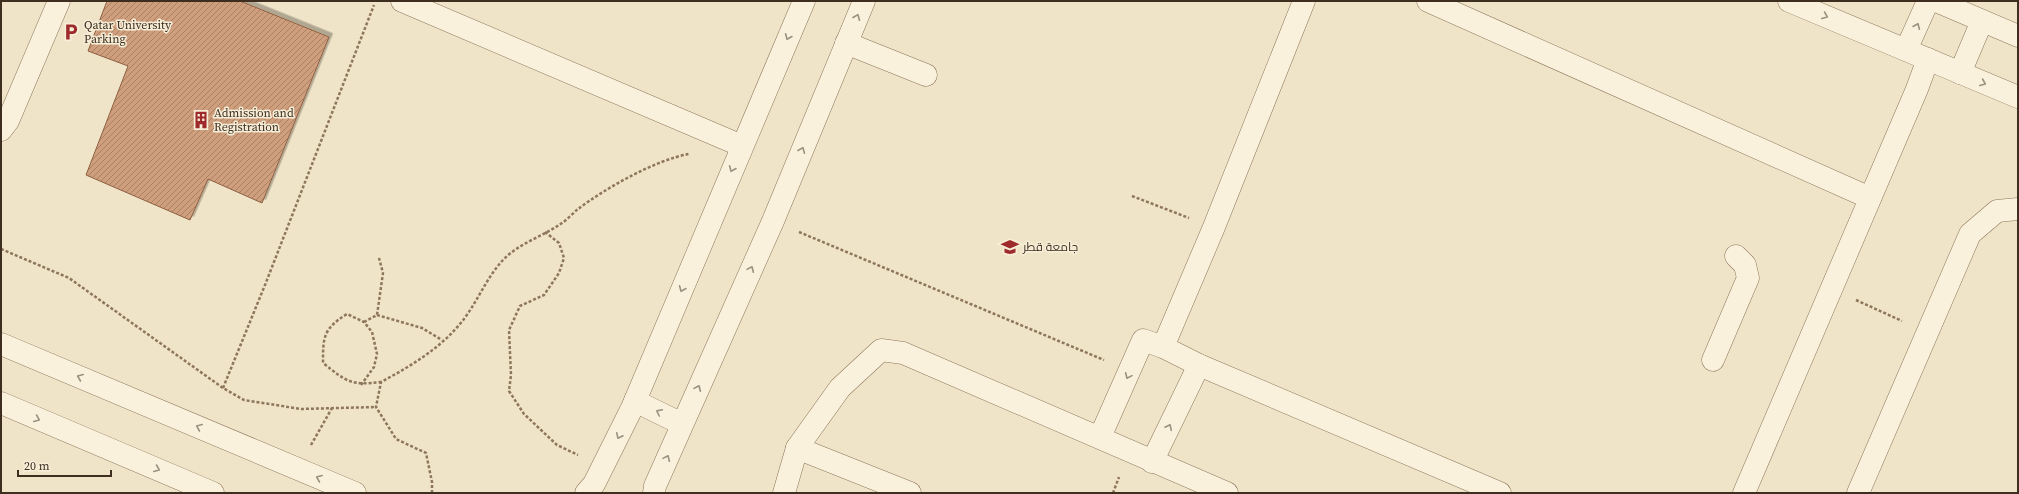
<svg xmlns="http://www.w3.org/2000/svg" width="2019" height="494" viewBox="0 0 2019 494" font-family="'Source Serif 4',Cairo,serif">
	<defs>
		<pattern id="building-hatch" width="6" height="6" patternUnits="userSpaceOnUse"><rect width="6" height="6" fill="#cf9f7d"/><path d="M-1 1l2-2M0 6l6-6M5 7l2-2" fill="none" stroke="#a98266"/></pattern>
		<filter id="shadow"><feDropShadow dx="3.5" dy="-3.5" stdDeviation="0" flood-color="#0004"/></filter>
	</defs>
	<rect width="100%" height="100%" fill="#f0e4c8"/>
	<polygon fill="url(#building-hatch)" stroke="#8d5f41" filter="url(#shadow)" points="107,1 240,1 329,37 262,203 208,179 190,220 86,175 128,66 88,51"/>
	<g fill="none" stroke-linecap="round" stroke-linejoin="round">
		<g stroke="#8d765c" stroke-width="23">
			<g id="minor">
				<polyline points="402,1 742,146"/>
				<polyline points="1428,1 1870,198"/>
				<polyline points="1789,1 2018,97"/>
				<polyline points="1936,1 2018,36"/>
				<polyline points="846,43 926,75"/>
				<polyline points="1906,50 1928,1"/>
				<polyline points="1960,73 1982,21"/>
				<polyline points="1,130 8,121 59,1"/>
				<polyline points="1,344 355,493"/>
				<polyline points="1163,347 1214,227 1304,1"/>
				<polyline points="1713,360 1748,278 1745,265 1736,256"/>
				<polyline points="635,401 682,424"/>
				<polyline points="1,403 213,493"/>
				<polyline points="1100,437 1143,340 1163,347 1199,365 1500,493"/>
				<polyline points="797,448 910,493"/>
				<polyline points="1152,462 1199,365"/>
				<polyline points="586,493 594,484 632,408 804,1"/>
				<polyline points="654,493 655,486 773,221 864,1"/>
				<polyline points="784,493 797,448 840,388 881,350 903,353 1227,493"/>
				<polyline points="1744,493 1917,89 1928,59"/>
				<polyline points="1858,493 1970,234 1997,211 2018,209"/>
			</g>
		</g>
		<g stroke="#8d765c" stroke-width="2.5" stroke-dasharray="3 2" stroke-linecap="butt">
			<polyline points="1132,196 1189,218"/>
			<polyline points="545,232 559,243 564,258 559,273 544,295 520,306 509,330 511,375 509,391 524,414 557,445 578,455"/>
			<polyline points="799,232 1104,360"/>
			<polyline points="1,249 69,278 223,388 244,400 301,409 376,407"/>
			<polyline points="1856,300 1902,321"/>
			<polyline points="377,315 422,328 442,340"/>
			<polyline points="364,322 377,315 383,273 379,258"/>
			<path d="M361 385 374 367 377 354 372 332 364 322 347 314C323 329 323 337 323 363 346 381 350 386 381 382"/>
			<polyline points="223,388 265,285 374,5"/>
			<polyline points="311,445 332,408"/>
			<path d="M432 493V482L426 453 396 439 376 407 381 382C409 367 438 350 459 325 476 306 485 279 503 260 519 243 544 236 562 223 568 219 573 213 578 209 606 188 655 160 689 154"/>
			<polyline points="1113,493 1119,477"/>
		</g>
		<use href="#minor" stroke="#faf1dc" stroke-width="22"/>
	</g>
	<defs><path id="oneway-chevron" d="M-2-3.5L2.5 0L-2 3.5" fill="none" stroke-width="1.6" stroke-linecap="round" stroke-linejoin="round"/></defs>
	<g stroke="#9c907e">
		<use href="#oneway-chevron" transform="translate(1825 16) rotate(23)"/>
		<use href="#oneway-chevron" transform="translate(857 17) rotate(-68)"/>
		<use href="#oneway-chevron" transform="translate(1917 26) rotate(-67)"/>
		<use href="#oneway-chevron" transform="translate(788 37) rotate(113)"/>
		<use href="#oneway-chevron" transform="translate(1983 83) rotate(23)"/>
		<use href="#oneway-chevron" transform="translate(802 150) rotate(-68)"/>
		<use href="#oneway-chevron" transform="translate(732 169) rotate(113)"/>
		<use href="#oneway-chevron" transform="translate(751 269) rotate(-66)"/>
		<use href="#oneway-chevron" transform="translate(682 289) rotate(113)"/>
		<use href="#oneway-chevron" transform="translate(1128 376) rotate(114)"/>
		<use href="#oneway-chevron" transform="translate(80 377) rotate(-157)"/>
		<use href="#oneway-chevron" transform="translate(698 388) rotate(-66)"/>
		<use href="#oneway-chevron" transform="translate(659 412) rotate(-154)"/>
		<use href="#oneway-chevron" transform="translate(37 419) rotate(23)"/>
		<use href="#oneway-chevron" transform="translate(199 427) rotate(-157)"/>
		<use href="#oneway-chevron" transform="translate(1169 427) rotate(-64)"/>
		<use href="#oneway-chevron" transform="translate(619 436) rotate(116)"/>
		<use href="#oneway-chevron" transform="translate(667 458) rotate(-66)"/>
		<use href="#oneway-chevron" transform="translate(157 469) rotate(23)"/>
		<use href="#oneway-chevron" transform="translate(319 478) rotate(-157)"/>
	</g>
	<defs>
		<g id="parking-bare" transform="scale(1.38)"><path d="M-3.5-5.5H1a3.5 3.5 0 0 1 0 7H-1V5.5H-3.5ZM-1-3.4V-.6H.8a1.4 1.4 0 0 0 0-2.8Z" fill="#9e2a2b" stroke="#f7eed8" stroke-width="2.5" paint-order="stroke"/></g>
		<g id="building-bare" transform="scale(1.38)"><path d="M-4-6H4V6H1V3H-1V6H-4ZM-2.5-4.3h1.7v1.8h-1.7ZM.8-4.3h1.7v1.8H.8ZM-2.5-1h1.7V.8h-1.7ZM.8-1h1.7V.8H.8Z" fill="#9e2a2b" stroke="#f7eed8" stroke-width="2.5" paint-order="stroke"/></g>
		<g id="university-bare" transform="scale(1.38)"><path d="M0-5L7-2L0 1L-7-2ZM-4 1L0 2.5L4 1V4Q0 6-4 4Z" fill="#9e2a2b" stroke="#f7eed8" stroke-width="2.5" paint-order="stroke"/></g>
	</defs>
	<g fill-rule="evenodd">
		<use href="#parking-bare" x="71" y="32"/>
		<use href="#building-bare" x="201" y="120"/>
		<use href="#university-bare" x="1010" y="247"/>
	</g>
	<g text-anchor="middle" stroke-width="3" stroke-linejoin="round" paint-order="stroke">
		<g font-size="12" fill="#3d2e20" stroke="#f7eed8" text-anchor="start">
			<text x="84" y="29">Qatar University<tspan x="84" dy="14">Parking</tspan></text>
			<text x="214" y="117">Admission and<tspan x="214" dy="14">Registration</tspan></text>
			<text x="1023" y="251">جامعة قطر</text>
		</g>
	</g>
	<rect width="2019" height="494" fill="none" stroke="#3d2e20" stroke-width="4"/>
	<path d="M18 470v6h93v-6" fill="none" stroke="#3d2e20" stroke-width="2"/>
	<text x="24" y="470" font-size="12" fill="#3d2e20" stroke="#f7eed8" stroke-width="3" paint-order="stroke">20 m</text>
</svg>
